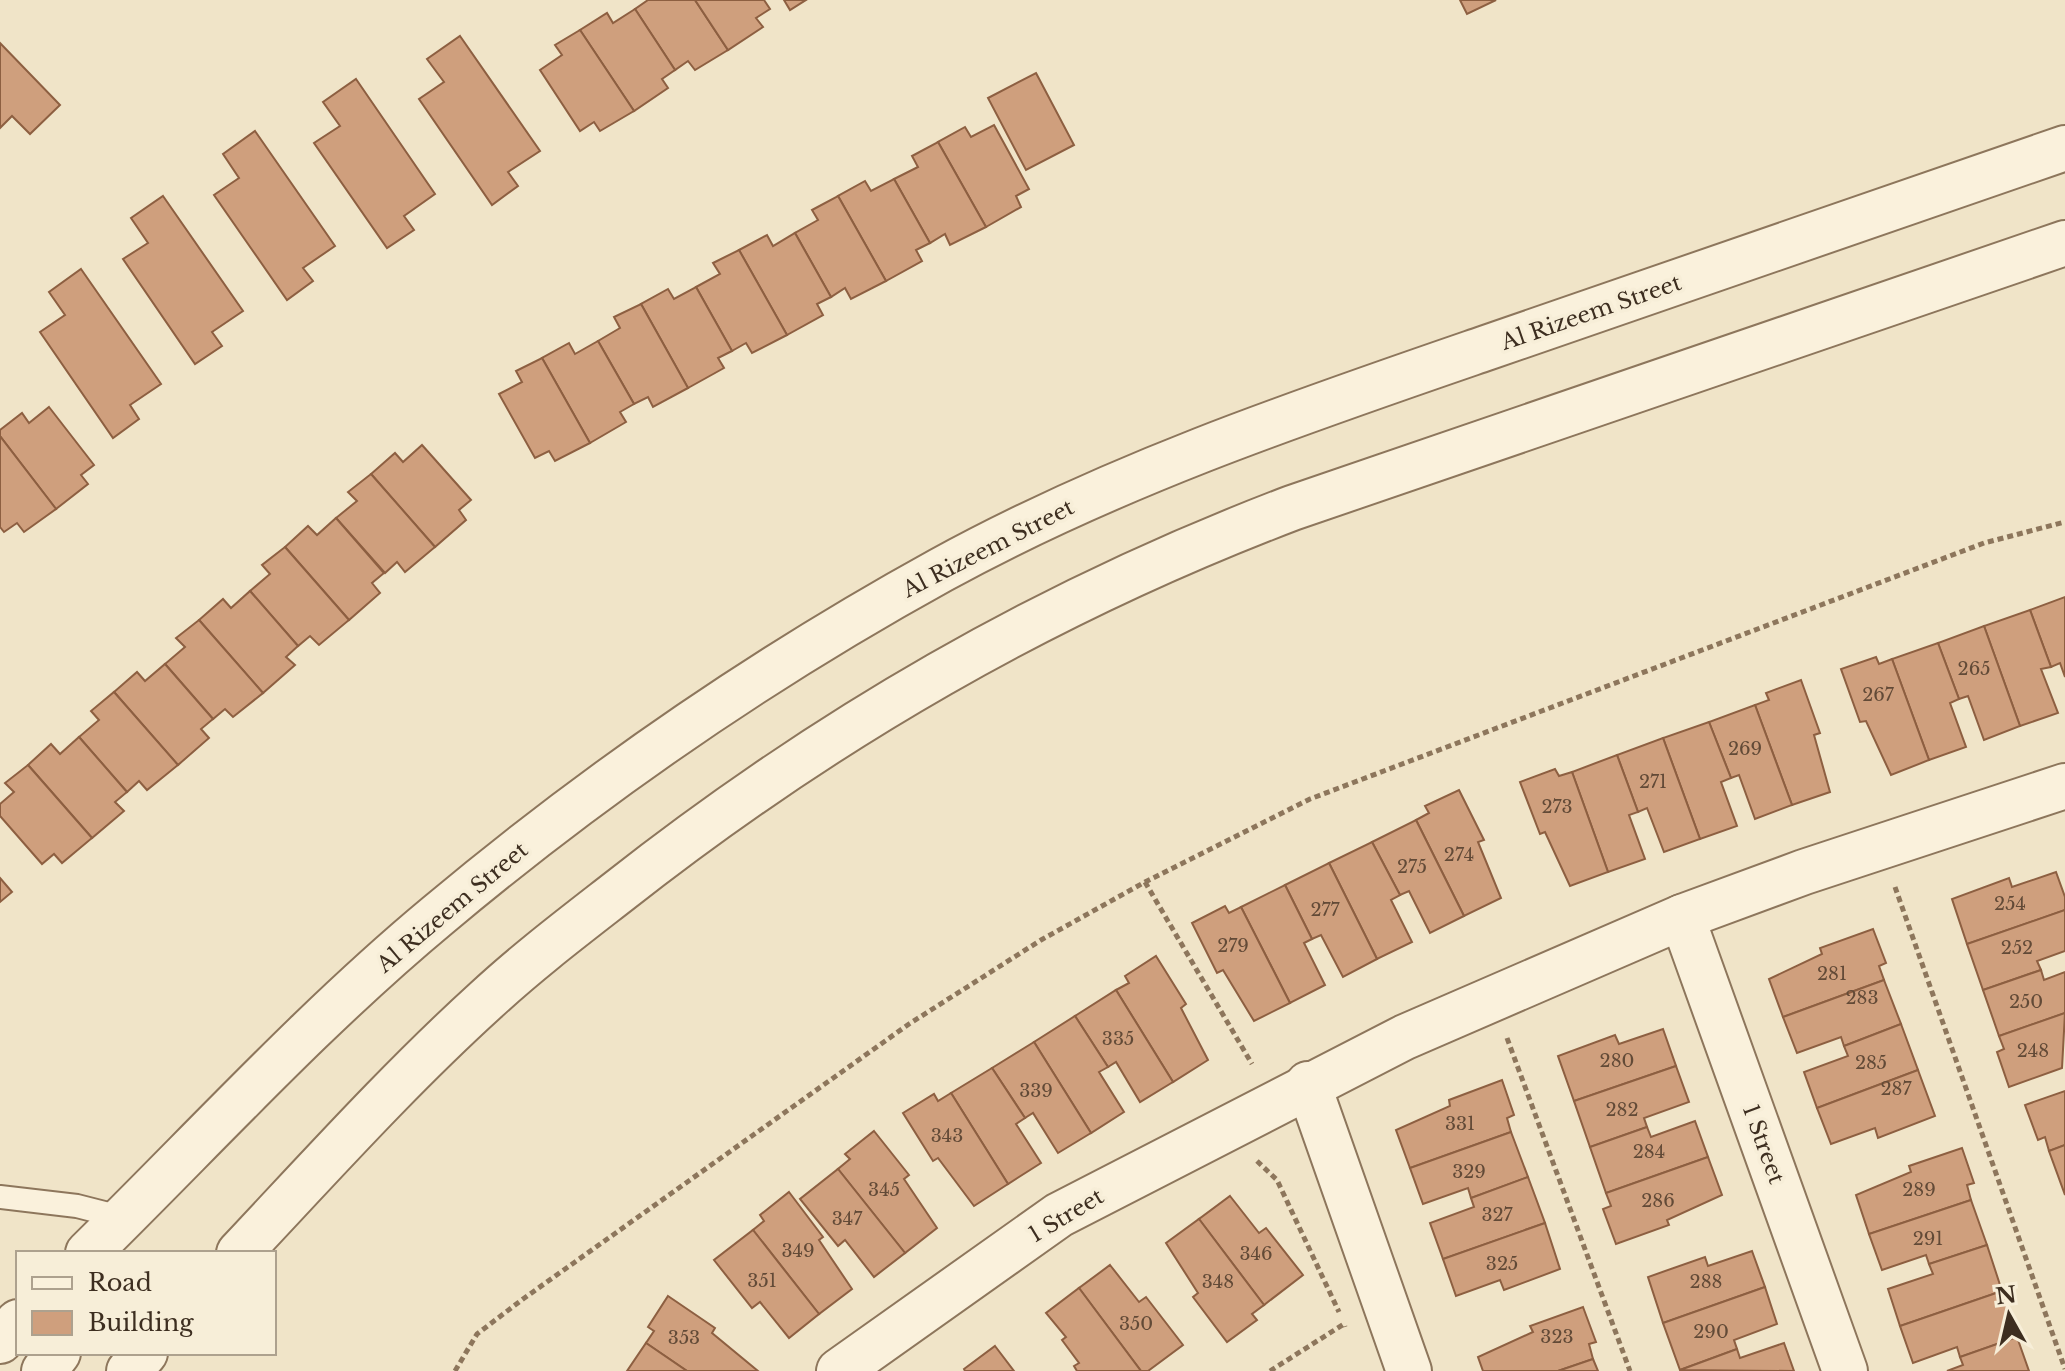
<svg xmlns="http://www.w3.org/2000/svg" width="2065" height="1371" viewBox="0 0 2065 1371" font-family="'Libre Baskerville',serif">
	<rect width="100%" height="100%" fill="#f0e4c8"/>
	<g fill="#cf9f7d" stroke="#8d5f41" stroke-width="2">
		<polygon points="648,0 695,0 728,50 695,70 688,61 675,70 635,9"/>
		<polygon points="695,0 764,0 770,9 756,18 763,27 728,50"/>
		<polygon points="784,0 806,0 790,10"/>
		<polygon points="1460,0 1496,0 1467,14"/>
		<polygon points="635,9 675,70 662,79 668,88 634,111 580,30 607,13 613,23"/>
		<polygon points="580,30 634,111 600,131 594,122 580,131 540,70 562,55 555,45"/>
		<polygon points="460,36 540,151 508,172 518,186 492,205 419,99 444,82 427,59"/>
		<polygon points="0,43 60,105 30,134 12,116 0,128"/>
		<polygon points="1036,73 1074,145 1026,170 988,98"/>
		<polygon points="356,79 435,194 404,216 414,230 387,248 314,143 340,126 323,102"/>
		<polygon points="994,125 1029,189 1016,196 1021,207 986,227 938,142 965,127 971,137"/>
		<polygon points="255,131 335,246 303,268 313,281 287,300 214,195 239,178 223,154"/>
		<polygon points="938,142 986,227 950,245 945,234 930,243 894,179 918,167 912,156"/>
		<polygon points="894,179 930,243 916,250 922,261 886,281 838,196 865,181 871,191"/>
		<polygon points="163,196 243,311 212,332 222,346 195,364 123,259 148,243 131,218"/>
		<polygon points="838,196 886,281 851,299 845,288 831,297 795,233 818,220 812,210"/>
		<polygon points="795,233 831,297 817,304 823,315 787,335 739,250 767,235 773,246"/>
		<polygon points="739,250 787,335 752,353 746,343 732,351 696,287 720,274 713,263"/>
		<polygon points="81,269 161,384 130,405 139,419 113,438 40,332 65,315 49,292"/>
		<polygon points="696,287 732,351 718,358 724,368 688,388 641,304 668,289 674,299"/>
		<polygon points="641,304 688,388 653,407 648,397 634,404 598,341 620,328 614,317"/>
		<polygon points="598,341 634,404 620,412 626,422 590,443 542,358 569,343 575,354"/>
		<polygon points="542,358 590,443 555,461 549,451 535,458 499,394 522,382 516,371"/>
		<polygon points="49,407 94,465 81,475 88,484 56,509 0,436 0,430 22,413 29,423"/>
		<polygon points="0,436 56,509 24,532 17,523 4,532 0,527"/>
		<polygon points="422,445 471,500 459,510 466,520 435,547 371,474 395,453 403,462"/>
		<polygon points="371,474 435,547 405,572 397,562 385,573 336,518 357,501 348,492"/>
		<polygon points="336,518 384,573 372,583 380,593 349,620 285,547 308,526 317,535"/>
		<polygon points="285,547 349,620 319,645 310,636 298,646 250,591 270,574 262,565"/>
		<polygon points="250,591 298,646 286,657 295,665 263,693 199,620 223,599 231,608"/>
		<polygon points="2065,597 2065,677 2060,663 2051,667 2030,610"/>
		<polygon points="2030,610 2051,667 2041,669 2058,713 2020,726 1984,626"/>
		<polygon points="199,620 263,693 233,717 225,709 213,719 165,664 185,647 176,638"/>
		<polygon points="1984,626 2020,726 1984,740 1968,696 1959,699 1938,643"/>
		<polygon points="1938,643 1959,699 1950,703 1966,747 1929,760 1892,659"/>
		<polygon points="1876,657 1879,664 1892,659 1929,760 1891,775 1866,721 1860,722 1841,669"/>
		<polygon points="165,664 213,719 201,729 209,738 178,765 114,692 137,672 145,681"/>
		<polygon points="1801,680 1820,733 1814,735 1830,792 1792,805 1755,705 1769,700 1766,693"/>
		<polygon points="114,692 178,765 147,790 139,781 127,792 79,737 99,720 91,711"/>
		<polygon points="1755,705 1792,805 1755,819 1739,775 1731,778 1709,722"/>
		<polygon points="1709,722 1731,778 1721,782 1737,826 1700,839 1663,738"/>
		<polygon points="79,737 127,792 115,802 124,811 92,838 28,765 51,744 60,754"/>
		<polygon points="1663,738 1700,839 1664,852 1647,808 1638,812 1617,755"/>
		<polygon points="1617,755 1638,812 1629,815 1645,859 1608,872 1572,772"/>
		<polygon points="28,765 92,838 62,863 54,854 42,864 0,816 0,804 14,792 5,783"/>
		<polygon points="1555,769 1559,776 1572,772 1608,872 1570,886 1545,832 1540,834 1520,782"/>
		<polygon points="1459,790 1484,840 1478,842 1501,898 1464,916 1416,820 1429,813 1425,806"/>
		<polygon points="1416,820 1464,916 1430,933 1409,891 1400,895 1372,842"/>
		<polygon points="1372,842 1400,895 1391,900 1412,942 1377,959 1329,863"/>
		<polygon points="1329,863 1377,959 1343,977 1321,935 1312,939 1285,885"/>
		<polygon points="2056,872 2065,897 2065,910 1967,944 1952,899 2009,878 2012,887"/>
		<polygon points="0,878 12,892 0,902"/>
		<polygon points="1285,885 1312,939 1304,943 1325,985 1290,1003 1241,907"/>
		<polygon points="1225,906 1229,913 1241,907 1290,1003 1254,1021 1223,970 1217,973 1192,923"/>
		<polygon points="2065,910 2065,951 2037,961 2041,970 1983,990 1967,944"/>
		<polygon points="1873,929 1886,963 1879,966 1884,980 1783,1017 1769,979 1822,954 1820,948"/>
		<polygon points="1156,956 1186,1004 1181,1008 1208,1060 1173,1082 1116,990 1129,983 1125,976"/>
		<polygon points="2041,970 2044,980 2065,972 2065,1013 1999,1036 1983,990"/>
		<polygon points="1884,980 1901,1024 1844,1046 1841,1037 1797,1053 1783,1017"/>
		<polygon points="1116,990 1173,1082 1140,1102 1116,1062 1108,1067 1075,1016"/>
		<polygon points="2065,1013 2062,1068 2009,1087 1997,1052 2004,1049 1999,1036"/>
		<polygon points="1075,1016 1108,1067 1099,1072 1124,1112 1091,1133 1034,1042"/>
		<polygon points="1901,1024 1918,1070 1817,1108 1804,1072 1848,1056 1844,1046"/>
		<polygon points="1663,1029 1676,1066 1574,1101 1558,1056 1615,1035 1619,1044"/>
		<polygon points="1034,1042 1091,1133 1058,1153 1033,1113 1025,1118 992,1068"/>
		<polygon points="1676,1066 1689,1102 1644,1118 1647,1127 1590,1147 1574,1101"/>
		<polygon points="992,1068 1025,1118 1016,1124 1041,1163 1008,1184 951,1093"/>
		<polygon points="1918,1070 1935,1116 1878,1138 1875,1128 1831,1144 1817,1108"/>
		<polygon points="1502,1080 1514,1115 1507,1118 1511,1132 1410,1168 1396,1130 1450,1106 1449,1100"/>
		<polygon points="2065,1091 2065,1145 2049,1151 2045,1137 2038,1140 2025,1105"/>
		<polygon points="951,1093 1008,1184 974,1206 938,1158 933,1161 903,1113 934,1094 938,1101"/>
		<polygon points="1695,1121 1708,1157 1606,1193 1590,1147 1647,1127 1651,1137"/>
		<polygon points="874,1131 909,1175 904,1179 937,1228 905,1253 838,1169 850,1159 845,1154"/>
		<polygon points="1511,1132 1528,1177 1471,1198 1468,1188 1423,1204 1410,1168"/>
		<polygon points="2065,1145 2065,1195 2049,1151"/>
		<polygon points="1962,1148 1974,1183 1967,1185 1971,1200 1869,1234 1856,1195 1911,1172 1909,1166"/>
		<polygon points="1708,1157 1722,1195 1667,1220 1669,1225 1616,1244 1603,1209 1611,1206 1606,1193"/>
		<polygon points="838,1169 905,1253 874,1277 845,1240 838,1246 800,1199"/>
		<polygon points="1528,1177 1545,1223 1443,1259 1430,1223 1474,1207 1471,1198"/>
		<polygon points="789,1192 823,1237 819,1240 852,1289 819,1314 753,1230 764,1221 760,1215"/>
		<polygon points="1230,1196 1259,1233 1266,1228 1303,1275 1264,1305 1199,1219"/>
		<polygon points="1971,1200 1987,1245 1929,1264 1926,1255 1882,1270 1869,1234"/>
		<polygon points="1199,1219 1264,1305 1252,1314 1257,1320 1227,1342 1193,1297 1198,1293 1166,1243"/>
		<polygon points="1545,1223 1560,1269 1504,1290 1500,1280 1456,1296 1443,1259"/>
		<polygon points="753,1230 819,1314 789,1338 760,1302 752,1308 714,1260"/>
		<polygon points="1987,1245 2002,1291 1900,1326 1888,1289 1933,1274 1929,1264"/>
		<polygon points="1752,1251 1765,1287 1663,1323 1648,1277 1705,1257 1708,1266"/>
		<polygon points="1110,1265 1139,1302 1146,1297 1183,1345 1148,1371 1141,1371 1079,1288"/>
		<polygon points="1765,1287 1777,1324 1734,1340 1737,1349 1680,1370 1663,1323"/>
		<polygon points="1079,1288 1141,1371 1077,1371 1074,1366 1079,1363 1062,1340 1066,1337 1046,1313"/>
		<polygon points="2002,1291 2017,1337 1960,1357 1957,1347 1913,1363 1900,1326"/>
		<polygon points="668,1296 715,1328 712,1333 758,1371 687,1371 646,1343 654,1331 648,1327"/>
		<polygon points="1583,1307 1596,1342 1589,1344 1593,1359 1558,1371 1483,1371 1478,1357 1533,1332 1530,1326"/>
		<polygon points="2017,1337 2029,1371 1947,1371 1963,1365 1960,1357"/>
		<polygon points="646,1343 687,1371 627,1371"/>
		<polygon points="1784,1343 1794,1371 1680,1370 1737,1349 1740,1358"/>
		<polygon points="995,1346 1014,1371 965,1371 964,1369"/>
		<polygon points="1593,1359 1598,1371 1558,1371"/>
	</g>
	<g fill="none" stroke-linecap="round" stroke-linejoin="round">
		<g stroke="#8d765c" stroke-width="26">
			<polyline id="service" points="0,1197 77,1206 124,1218"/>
		</g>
		<g stroke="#8d765c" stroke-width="48">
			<g id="minor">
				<polyline points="1682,917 1845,1371"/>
				<polyline points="1308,1084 1409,1371"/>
				<polyline points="839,1371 1059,1215 1405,1037 1682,917 1804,872 2065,786"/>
			</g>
		</g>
		<g stroke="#8d765c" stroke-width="48">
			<g id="tertiary">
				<path d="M88 1253C203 1140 313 1019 437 916 593 785 763 668 941 570 1114 475 1300 412 1486 348 1679 281 1872 214 2065 148"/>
				<path d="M239 1253C320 1167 399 1079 486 1000 527 962 573 927 618 892 825 729 1045 602 1292 508L2065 243"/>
				<polyline points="0,1341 18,1322"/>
				<polyline points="44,1371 58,1353"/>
				<polyline points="129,1371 145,1353"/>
			</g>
		</g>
		<g stroke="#8d765c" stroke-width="5" stroke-dasharray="6 4" stroke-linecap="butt">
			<polyline points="1145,882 1252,1064"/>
			<polyline points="1895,887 2065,1369"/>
			<polyline points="1507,1038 1630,1371"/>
			<polyline points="1257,1161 1277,1180 1339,1312"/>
			<polyline points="455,1371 477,1334 523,1299 909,1024 1041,940 1145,882 1310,799 1984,543 2065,522"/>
			<polyline points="1270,1371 1344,1324 1345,1327"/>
		</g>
		<use href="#service" stroke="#faf1dc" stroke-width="22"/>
		<use href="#minor" stroke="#faf1dc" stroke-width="44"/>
		<use href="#tertiary" stroke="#faf1dc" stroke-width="44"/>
	</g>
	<g text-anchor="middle" stroke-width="7" stroke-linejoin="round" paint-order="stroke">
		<g font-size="18" fill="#624a37">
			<text x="1974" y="675">265</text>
			<text x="1878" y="701">267</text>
			<text x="1745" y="755">269</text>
			<text x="1653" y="788">271</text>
			<text x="1557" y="813">273</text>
			<text x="1459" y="861">274</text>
			<text x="1412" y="873">275</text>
			<text x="2010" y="910">254</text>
			<text x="1325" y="916">277</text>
			<text x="1233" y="952">279</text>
			<text x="2017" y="954">252</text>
			<text x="1832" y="980">281</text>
			<text x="1862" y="1004">283</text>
			<text x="2026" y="1008">250</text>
			<text x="1118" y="1045">335</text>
			<text x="2033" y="1057">248</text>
			<text x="1617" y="1067">280</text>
			<text x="1871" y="1069">285</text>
			<text x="1896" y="1095">287</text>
			<text x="1036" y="1097">339</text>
			<text x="1622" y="1116">282</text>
			<text x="1460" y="1130">331</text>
			<text x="947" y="1142">343</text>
			<text x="1649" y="1158">284</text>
			<text x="1469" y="1178">329</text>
			<text x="884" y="1196">345</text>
			<text x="1919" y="1196">289</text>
			<text x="1658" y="1207">286</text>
			<text x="1497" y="1221">327</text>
			<text x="847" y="1225">347</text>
			<text x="1928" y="1245">291</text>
			<text x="798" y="1257">349</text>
			<text x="1256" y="1260">346</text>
			<text x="1502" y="1270">325</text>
			<text x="762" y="1287">351</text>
			<text x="1218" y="1288">348</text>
			<text x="1706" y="1288">288</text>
			<text x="1136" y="1330">350</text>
			<text x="1711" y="1338">290</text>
			<text x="1557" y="1343">323</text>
			<text x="684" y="1344">353</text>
		</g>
		<g font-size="22" fill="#3d2e20" stroke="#f7eed8">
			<text transform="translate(1591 312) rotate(-19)" y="8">Al Rizeem Street</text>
			<text transform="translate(988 548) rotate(-27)" y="8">Al Rizeem Street</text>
			<text transform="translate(452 907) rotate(-40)" y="8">Al Rizeem Street</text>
			<text transform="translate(1764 1144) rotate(70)" y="8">1 Street</text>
			<text transform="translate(1066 1215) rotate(-31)" y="8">1 Street</text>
		</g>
	</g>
	<rect x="16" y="1251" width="260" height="104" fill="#f7eed8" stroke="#ada18e" stroke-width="2"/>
	<rect x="32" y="1277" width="40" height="12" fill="#faf1dc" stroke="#ada18e" stroke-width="2"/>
	<text x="88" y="1291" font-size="24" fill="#3d2e20">Road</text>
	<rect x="32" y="1311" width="40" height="24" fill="#cf9f7d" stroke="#ada18e" stroke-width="2"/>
	<text x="88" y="1331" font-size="24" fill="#3d2e20">Building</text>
	<g transform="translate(2009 1315) rotate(352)" stroke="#f7eed8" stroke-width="6" paint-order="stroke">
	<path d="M0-6L14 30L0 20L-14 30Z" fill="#3d2e20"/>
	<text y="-12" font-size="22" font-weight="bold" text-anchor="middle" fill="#3d2e20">N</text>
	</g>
</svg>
